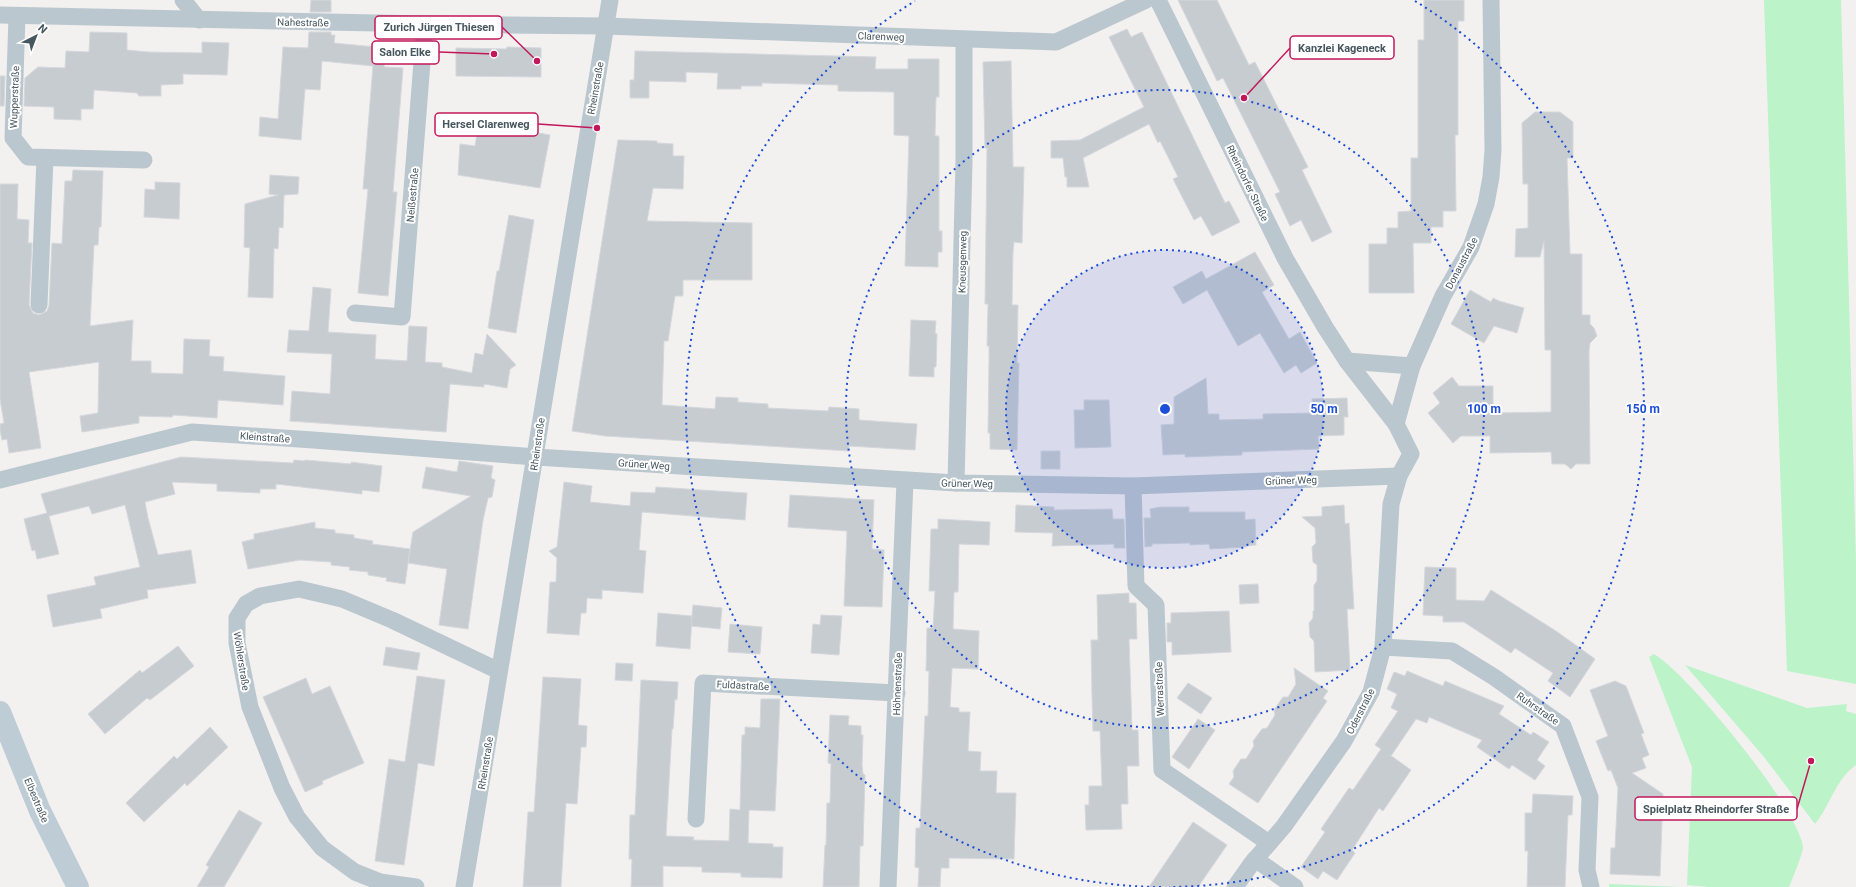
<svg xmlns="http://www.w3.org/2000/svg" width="1856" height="887" viewBox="0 0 1856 887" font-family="Roboto,sans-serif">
	<rect width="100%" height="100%" fill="#f3f0f0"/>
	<g fill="#bcf3c9">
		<polygon points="1764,0 1841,0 1856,562 1856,684 1787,671"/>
		<path d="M1654 654C1689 675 1798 808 1803 847 1803 853 1792 880 1789 887H1709L1687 885 1692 767 1649 657Z"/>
		<path d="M1685 665 1807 708 1847 704 1846 711 1856 714V765C1835 780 1830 806 1815 824L1764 757Z"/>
		<polygon points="1609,884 1681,887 1609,887"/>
	</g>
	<g fill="#c7ccd0" stroke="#d4d7dc">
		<polygon points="311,0 331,0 331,12 310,12"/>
		<polygon points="1178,0 1217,0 1249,65 1255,62 1308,167 1302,170 1332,232 1312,242 1301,220 1290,226 1275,194 1280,192 1223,78 1217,81"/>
		<polygon points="1424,0 1464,0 1464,21 1458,21 1458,135 1455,135 1456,211 1443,211 1443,227 1431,227 1431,243 1413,243 1414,293 1369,293 1369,244 1387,244 1387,228 1398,228 1398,212 1411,211 1411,158 1418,158 1418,40 1424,40"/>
		<polygon points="1127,29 1131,37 1142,32 1225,203 1229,201 1240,222 1212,236 1201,216 1194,220 1173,179 1178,177 1160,141 1158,143 1149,124 1083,158 1089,187 1067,187 1067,177 1065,177 1063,158 1051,158 1051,141 1080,140 1144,107 1109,37"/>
		<polygon points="90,32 127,33 127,50 148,52 202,53 202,42 229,43 227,75 183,74 183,84 161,85 161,96 139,96 137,93 94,90 93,109 81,109 81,120 54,119 54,107 24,106 25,78 38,67 65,68 66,51 89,52"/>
		<polygon points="309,32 331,32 331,35 335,35 334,43 385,48 384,67 403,68 393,192 397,192 388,296 358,293 368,189 363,189 373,66 322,61 320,90 305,89 301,140 259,136 260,117 278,119 283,47 308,48"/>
		<polygon points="507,47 541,48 541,77 456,76 456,48 506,49"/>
		<polygon points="635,51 876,57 875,69 908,69 908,59 939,59 939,97 936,97 935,136 939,136 939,231 942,231 942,252 938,252 938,267 905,266 909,136 894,135 894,92 838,91 838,85 762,83 762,86 741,86 741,89 717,89 718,73 686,72 686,82 649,81 649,98 630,98 630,80 634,80"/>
		<polygon points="1011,61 1013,167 1024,167 1022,243 1014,242 1013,252 1012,305 1018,305 1017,363 1019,363 1017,450 990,449 990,433 988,433 989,362 989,346 987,346 988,304 985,304 987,148 985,148 983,62"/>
		<polygon points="0,76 5,76 4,106 0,106"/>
		<polygon points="1535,112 1560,112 1573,122 1573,158 1567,158 1570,254 1582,254 1582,315 1590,315 1590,324 1594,328 1597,336 1590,343 1589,351 1590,464 1576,464 1571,469 1565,464 1552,464 1551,452 1490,453 1490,436 1461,436 1453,443 1428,413 1440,403 1433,393 1452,377 1459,386 1493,386 1493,413 1551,412 1551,350 1545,350 1544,241 1540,257 1515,257 1516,229 1528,228 1528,184 1523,184 1522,123"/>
		<polygon points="480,115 512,120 505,127 550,135 540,188 458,175 460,144 475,146"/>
		<polygon points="618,140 657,141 657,143 673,144 673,156 684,156 683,189 653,188 647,221 752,223 752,280 683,280 683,296 675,296 668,341 664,341 662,405 715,409 716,397 738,398 738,402 768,404 768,408 828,411 829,407 859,409 859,420 917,424 915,450 849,446 849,451 605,436 572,431"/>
		<polygon points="73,170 103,171 101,227 99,227 98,245 94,245 90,326 133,320 131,361 151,361 151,373 183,374 184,339 210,340 209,356 224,357 223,371 285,376 283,405 218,400 217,418 173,415 172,417 139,416 139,423 82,432 80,416 98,413 99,362 29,372 41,448 9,453 7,439 2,440 0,430 0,424 4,423 0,399 0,184 18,184 17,219 29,220 28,243 32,243 29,305 33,313 39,315 47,311 49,306 52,243 62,244 65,181 72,181"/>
		<polygon points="270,175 299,177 298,194 284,195 283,228 279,227 278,249 274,248 273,298 248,297 250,248 244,247 245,204 278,195 269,194"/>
		<polygon points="155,182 180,183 179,219 144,217 145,189 155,190"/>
		<polygon points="509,215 534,220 516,333 488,328 497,271 499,271"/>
		<polygon points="1255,252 1274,285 1262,292 1289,339 1300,332 1317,363 1301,373 1296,365 1284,373 1260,333 1238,346 1207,290 1183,304 1173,287 1202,271 1206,279"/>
		<polygon points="313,287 331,289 328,332 376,335 375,359 407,361 409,326 427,327 425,362 442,363 442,367 472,373 475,353 483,355 487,334 516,365 510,369 507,388 484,384 484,387 450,384 446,432 290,421 292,391 330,394 332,354 287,352 289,330 309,331"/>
		<polygon points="1470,290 1491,302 1493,298 1499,301 1524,308 1517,333 1494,326 1484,343 1451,324"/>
		<polygon points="911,320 936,321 935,333 937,334 936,367 934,367 934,377 909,376"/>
		<polygon points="1206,378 1208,414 1219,414 1219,420 1263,419 1263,414 1313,413 1312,399 1347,398 1348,417 1344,417 1344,435 1318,436 1319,449 1242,452 1242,455 1185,457 1185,454 1163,455 1161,425 1174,424 1174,397"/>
		<polygon points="1084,400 1109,400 1111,447 1075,448 1074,410 1084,410"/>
		<rect x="1041" y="451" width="19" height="18"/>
		<polygon points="181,457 293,463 294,460 304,461 305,460 351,464 351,462 382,466 379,492 362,490 362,494 276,484 276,489 260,489 260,493 217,491 217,484 172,482 175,494 145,502 148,518 158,555 191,550 196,583 147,590 148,598 100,609 102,618 53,627 47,595 96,585 94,577 140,567 125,505 92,514 89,506 49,516 59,554 37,559 35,550 32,551 24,519 47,513 41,494"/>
		<polygon points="459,461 493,466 491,478 495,480 492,497 488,498 483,520 468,629 439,625 447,569 408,563 413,532 471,496 422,488 426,467 457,472"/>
		<polygon points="564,482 592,486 590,502 630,506 631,492 655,493 656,487 747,493 745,520 642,512 639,550 646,551 643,593 602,590 602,599 587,598 586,613 581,613 579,635 547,633 550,582 556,582 557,558 549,551 557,547"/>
		<polygon points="790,495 874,500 872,549 884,550 882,607 844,606 847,531 788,527"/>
		<polygon points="1016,505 1054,507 1054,510 1112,509 1113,519 1124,519 1125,548 1114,548 1114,544 1052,546 1053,533 1015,532"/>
		<polygon points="1344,505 1345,524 1349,523 1354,609 1347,609 1350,670 1315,672 1314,641 1310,637 1309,623 1313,618 1313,611 1314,611 1314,585 1317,581 1317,565 1313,562 1312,547 1316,543 1315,528 1302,517 1322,516 1322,507"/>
		<polygon points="1160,507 1189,507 1189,512 1245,512 1245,520 1255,519 1256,545 1246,546 1247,547 1210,549 1209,544 1190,545 1190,543 1152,544 1152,546 1145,547 1144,518 1151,518 1150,509"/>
		<polygon points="938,519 990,522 989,545 959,544 958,592 954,592 953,629 979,631 978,669 952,668 950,707 959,708 959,712 970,712 968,751 981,752 980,771 997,771 996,793 1016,793 1014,859 949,858 949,868 941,868 940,887 918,887 919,868 915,867 916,828 920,828 925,716 928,716 929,671 926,671 927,628 933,628 935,591 929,591 931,529 938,529"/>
		<polygon points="315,522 315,528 335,530 335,533 354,535 354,538 373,541 372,544 410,549 405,584 386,581 387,578 368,575 368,572 349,570 350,567 331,565 331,562 300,560 248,569 242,542 254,539 254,534"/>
		<polygon points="1425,567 1456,568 1456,600 1484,601 1491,590 1556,631 1595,659 1570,697 1548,681 1553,673 1515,648 1511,653 1464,622 1443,622 1443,616 1423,615"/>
		<polygon points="1258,584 1259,603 1240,604 1239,585"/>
		<polygon points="1129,593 1129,603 1136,603 1137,639 1129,639 1132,730 1138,730 1139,766 1127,766 1128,804 1121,804 1122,829 1086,830 1085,805 1089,805 1089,786 1102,786 1100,731 1093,731 1092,696 1091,640 1098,640 1097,595"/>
		<polygon points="693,605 722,608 720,629 691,626"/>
		<polygon points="1229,611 1231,652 1172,655 1172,642 1167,642 1167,623 1171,623 1171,613"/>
		<polygon points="658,613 692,616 690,649 656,646"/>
		<polygon points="821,615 842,616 839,655 811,653 813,624 820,625"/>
		<polygon points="730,624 762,627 760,654 728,652"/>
		<polygon points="178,646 194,666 150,700 147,698 105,734 88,714 140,670 142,673"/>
		<polygon points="386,647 420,653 417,670 383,665"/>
		<polygon points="616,663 633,664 632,681 615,680"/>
		<polygon points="1294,668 1328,691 1323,698 1327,701 1258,803 1229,784 1234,777 1233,771 1241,759 1246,759 1254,746 1253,741 1262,729 1267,728 1275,715 1274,710 1283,697 1288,697 1296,684"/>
		<polygon points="1407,671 1443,686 1445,681 1504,706 1499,714 1531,735 1533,732 1549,742 1537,760 1545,766 1535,780 1512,765 1509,769 1477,747 1482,740 1429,717 1427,723 1416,719 1391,756 1390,755 1411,770 1383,811 1379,808 1352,850 1355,853 1337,880 1323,871 1318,879 1301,867 1325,832 1321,829 1349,788 1353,790 1381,749 1375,745 1398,711 1391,708 1397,694 1387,689 1394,672 1405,676"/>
		<polygon points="417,676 445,680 434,766 418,763 404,865 375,861 389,759 405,762"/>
		<polygon points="543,677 581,679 578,725 587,726 586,747 581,747 577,804 566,803 561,887 523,887 528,812 534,812"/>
		<polygon points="306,678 312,694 330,686 364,763 322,781 323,784 305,792 263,697"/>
		<polygon points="641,680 678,682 677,700 675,699 673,729 672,729 666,836 694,837 693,840 729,841 730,809 740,810 742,735 745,735 745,727 760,728 761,699 780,699 775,811 749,810 748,843 773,844 773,847 783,847 782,878 741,877 741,873 702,872 702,867 663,866 663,887 631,887 632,859 629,859 630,815 635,815"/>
		<polygon points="1615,681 1626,686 1644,733 1641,734 1649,755 1642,758 1646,768 1632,773 1663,794 1660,876 1610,874 1611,848 1615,848 1618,788 1611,770 1608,771 1596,741 1608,736 1590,690"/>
		<polygon points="1188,683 1212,698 1201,714 1177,698"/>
		<polygon points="830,715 849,716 848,725 861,726 861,735 863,735 862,765 863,774 865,775 863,846 860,846 859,887 823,887 825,845 826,845 827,803 830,803 831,764 828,763"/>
		<polygon points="1198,719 1215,730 1189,769 1172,757"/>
		<polygon points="210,727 228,747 187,786 185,783 144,822 126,803 174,756 177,759"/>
		<polygon points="1533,794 1573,796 1572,815 1568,815 1565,887 1527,887 1528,851 1525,851 1525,813 1532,813"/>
		<polygon points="239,810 262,823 224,887 197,887 209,867 206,865"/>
		<polygon points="1193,822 1227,845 1209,871 1198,887 1149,887"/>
	</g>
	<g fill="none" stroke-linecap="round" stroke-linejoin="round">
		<g stroke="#bbc7ce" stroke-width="17">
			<polyline points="183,0 199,20"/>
			<polyline points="1158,0 1285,258 1325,327 1347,361 1396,424 1411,454 1399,476 1391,504 1383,647 1371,692 1344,741 1284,826 1252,863 1235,887"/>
			<polyline points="0,15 425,24 605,26 1056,42 1146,0"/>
			<polyline points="17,16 13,138 28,157 144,160"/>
			<polyline points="39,305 45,158"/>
			<polyline points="355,313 402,317 425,24"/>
			<polyline points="1347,361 1412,366"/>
			<polyline points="1396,424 1412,366 1443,296 1471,247 1486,204 1491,177 1493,150 1491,0"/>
			<polyline points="0,480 192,432 313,440 536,457 956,483 1133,486 1399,476"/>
			<polyline points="956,483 964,162 964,40"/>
			<polyline points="1133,486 1136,586 1156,605 1162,770 1269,843"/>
			<polyline points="1383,647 1452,651 1494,677 1563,726 1590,797 1587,870 1591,887"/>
			<polyline points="696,819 703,683 897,693"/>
			<polyline points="1255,859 1295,887"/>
			<polyline points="416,887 380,882 355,872 322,848 297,817 282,788 250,707 237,643 237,618 246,604 260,596 299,589 342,599 392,620 499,671"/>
			<polyline points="464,887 610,0"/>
			<polyline points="888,887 905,481"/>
		</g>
		<polyline stroke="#bdccd5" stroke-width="22" points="0,712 40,811 78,887"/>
	</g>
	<circle cx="1165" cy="409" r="159" fill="#1d4ed8" fill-opacity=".12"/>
	<g fill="none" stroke="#1d4ed8" stroke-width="2" stroke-dasharray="2 4">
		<circle cx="1165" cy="409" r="159"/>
		<circle cx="1165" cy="409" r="319"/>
		<path d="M1161 887A478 478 0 0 1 915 1M1415 1A478 478 0 0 1 1169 887"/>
	</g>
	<g text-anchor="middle" stroke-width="4" stroke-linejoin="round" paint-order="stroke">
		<g font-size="10" fill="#47575f" stroke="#fff">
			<text transform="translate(303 22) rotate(1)" y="4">Nahestraße</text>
			<text transform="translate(881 36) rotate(2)" y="4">Clarenweg</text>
			<text transform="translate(595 88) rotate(-80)" y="4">Rheinstraße</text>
			<text transform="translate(14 97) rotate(-88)" y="4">Wupperstraße</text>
			<text transform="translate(1248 183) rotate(64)" y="4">Rheindorfer Straße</text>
			<text transform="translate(412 195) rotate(-85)" y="4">Neißestraße</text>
			<text transform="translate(962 262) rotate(-89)" y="4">Kneusgenweg</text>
			<text transform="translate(1461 263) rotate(-62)" y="4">Donaustraße</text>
			<text transform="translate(265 437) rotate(4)" y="4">Kleinstraße</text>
			<text transform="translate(537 444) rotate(-82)" y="4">Rheinstraße</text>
			<text transform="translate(644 464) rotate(4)" y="4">Grüner Weg</text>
			<text transform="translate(1291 480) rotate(-2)" y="4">Grüner Weg</text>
			<text transform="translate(967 483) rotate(1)" y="4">Grüner Weg</text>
			<text transform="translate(242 661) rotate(81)" y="4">Wöhlerstraße</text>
			<text transform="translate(897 684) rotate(-88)" y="4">Höhnenstraße</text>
			<text transform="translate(743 685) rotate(3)" y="4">Fuldastraße</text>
			<text transform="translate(1159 689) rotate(-92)" y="4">Werrastraße</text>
			<text transform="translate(1538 708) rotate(35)" y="4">Ruhrstraße</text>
			<text transform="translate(1360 711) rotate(-63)" y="4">Oderstraße</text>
			<text transform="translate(485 763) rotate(-81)" y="4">Rheinstraße</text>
			<text transform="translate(37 800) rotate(67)" y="4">Elbestraße</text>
		</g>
	</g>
	<circle cx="1165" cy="409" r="6" fill="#1d4ed8" stroke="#fff" stroke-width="2"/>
	<g font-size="12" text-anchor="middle" font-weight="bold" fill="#1d4ed8" stroke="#fff" stroke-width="4" stroke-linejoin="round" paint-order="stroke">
		<text x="1324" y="413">50 m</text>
		<text x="1484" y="413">100 m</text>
		<text x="1643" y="413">150 m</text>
	</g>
	<path fill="none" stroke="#c2185b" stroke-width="1.5" d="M537 61L502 27M1244 98L1290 48M494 54L439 52M597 128L538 124M1811 761L1797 809"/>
	<g fill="#c2185b" stroke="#fff" stroke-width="1.5">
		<circle cx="537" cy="61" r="4"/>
		<circle cx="1244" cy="98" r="4"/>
		<circle cx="494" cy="54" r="4"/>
		<circle cx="597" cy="128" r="4"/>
		<circle cx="1811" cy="761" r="4"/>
	</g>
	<g fill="#fff" stroke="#c2185b" stroke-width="1.5">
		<rect x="375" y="16" width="127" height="23" rx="4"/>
		<rect x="1290" y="36" width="104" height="23" rx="4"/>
		<rect x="372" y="41" width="67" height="23" rx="4"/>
		<rect x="435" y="113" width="103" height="23" rx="4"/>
		<rect x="1635" y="797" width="162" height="23" rx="4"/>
	</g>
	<g font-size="11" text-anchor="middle" font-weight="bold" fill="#47575f">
		<text x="439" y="31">Zurich Jürgen Thiesen</text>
		<text x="1342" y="52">Kanzlei Kageneck</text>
		<text x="405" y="56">Salon Elke</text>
		<text x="486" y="128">Hersel Clarenweg</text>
		<text x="1716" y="813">Spielplatz Rheindorfer Straße</text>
	</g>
	<g transform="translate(36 36) rotate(42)" stroke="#ffffff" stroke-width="3" paint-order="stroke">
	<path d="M0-3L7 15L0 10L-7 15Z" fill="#47575f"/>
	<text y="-6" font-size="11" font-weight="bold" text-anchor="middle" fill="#47575f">N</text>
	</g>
</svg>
